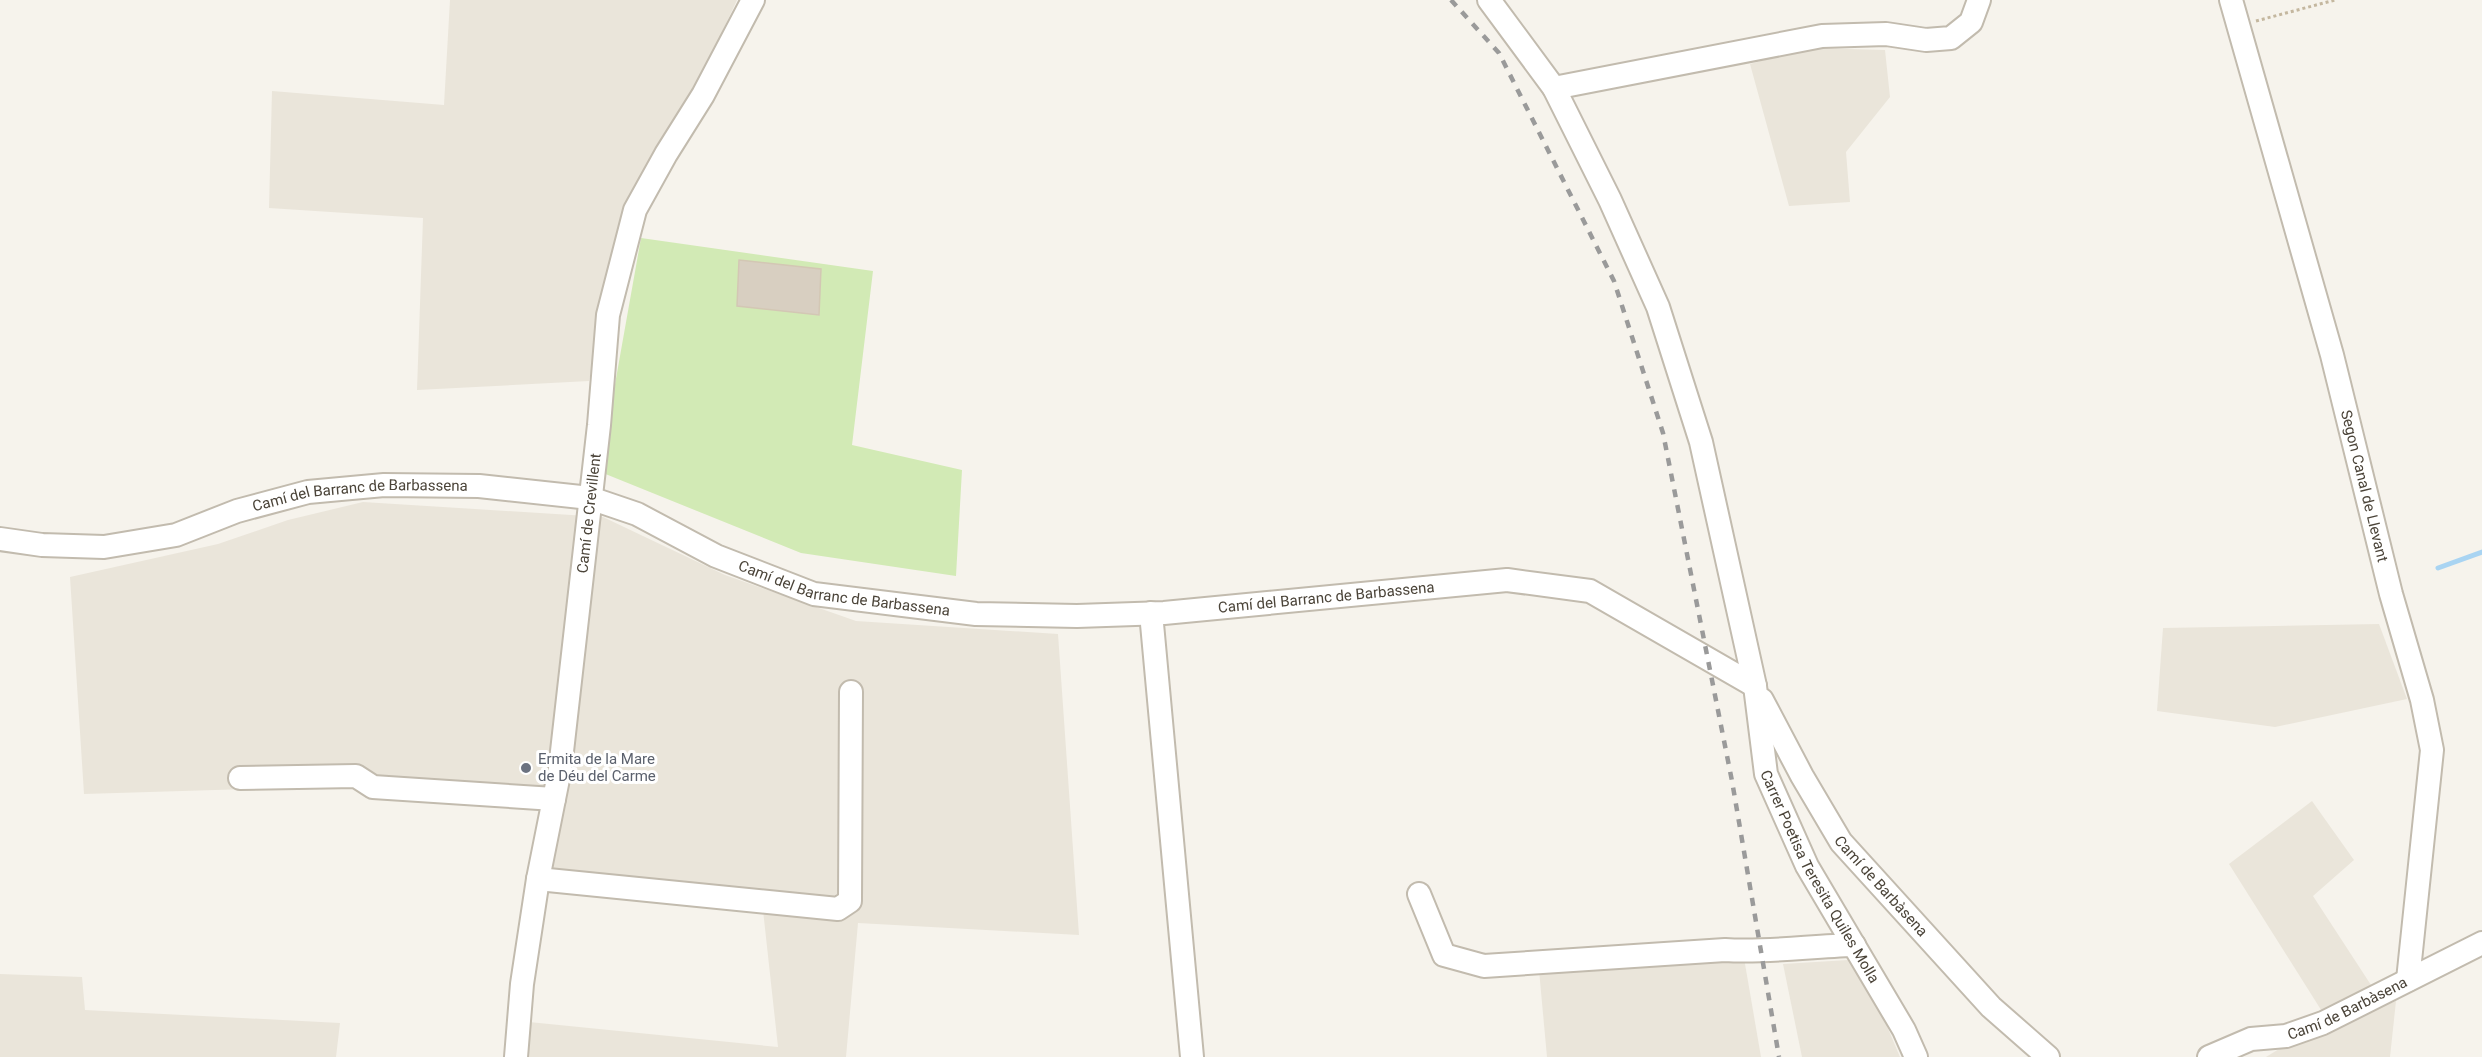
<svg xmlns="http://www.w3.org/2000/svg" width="2482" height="1057" viewBox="0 0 2482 1057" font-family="Roboto,sans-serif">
	<rect width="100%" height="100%" fill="#f6f3ec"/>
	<g fill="#eae5da">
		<polygon points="450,0 737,0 704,71 626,205 589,381 417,390 423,218 269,208 272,91 444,105"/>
		<polygon points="1808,48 1885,50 1890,97 1846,152 1850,202 1789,206 1750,64"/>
		<polygon points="363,502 603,517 725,575 856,621 1058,634 1079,935 858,923 846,1057 527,1057 529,1022 778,1047 761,892 527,870 541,809 351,786 84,794 70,577 218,544 288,520"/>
		<polygon points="2379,624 2407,699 2275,727 2157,711 2163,628"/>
		<polygon points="2312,801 2354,860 2313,896 2371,985 2323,1013 2229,864"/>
		<polygon points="1744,958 1761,1057 1547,1057 1539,970"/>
		<polygon points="1848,960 1881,1012 1900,1057 1802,1057 1783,964"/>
		<polygon points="0,974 82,977 85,1010 340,1023 336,1057 0,1057"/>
		<polygon points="2396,1001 2390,1057 2266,1057 2279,1049"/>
	</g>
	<polygon fill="#d2eab5" points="641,238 873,271 852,445 962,470 956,576 801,553 603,473 612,401"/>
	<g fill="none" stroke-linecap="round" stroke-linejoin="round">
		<polyline stroke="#a9d4f2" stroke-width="5" points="2438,568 2482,552"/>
	</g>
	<polygon fill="#d8cfc1" stroke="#d3c7b4" stroke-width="1.5" points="739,260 821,269 819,315 737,306"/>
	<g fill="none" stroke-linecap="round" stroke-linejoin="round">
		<g stroke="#c2bbae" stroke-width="26">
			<g id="street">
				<path id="s1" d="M1489 0 1554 88 1610 200 1658 307 1701 442 1755 686 1766 774 1807 866 1904 1030 1916 1057"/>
				<path id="s2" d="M2231 0 2332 355 2391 594 2422 700 2432 750 2408 980"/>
				<polyline points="1554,88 1822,36 1886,34 1926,40 1951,38 1971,22 1979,0"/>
				<path id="s3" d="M0 539 42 545 104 547 176 535 237 511 308 492 384 485 479 486 590 498 637 514 716 556 814 594 976 614 1077 616 1164 613 1507 580 1590 591 1755 686"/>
				<polyline points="1151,613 1192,1057"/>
				<path id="s4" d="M1762 700 1802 776 1841 842 1991 1007 2048 1057"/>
				<polyline points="240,778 356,776 373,787 554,799"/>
				<polyline points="538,879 838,909 850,901 851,692"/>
				<path d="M1419 894 1444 955 1484 966 1725 950C1767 953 1811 946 1854 945"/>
				<path id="s5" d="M516 1057 522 984 538 879 560 769 599 425 608 315 635 210 666 154 703 95 753 0"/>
				<path id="s6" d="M2209 1057 2251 1039 2286 1036 2323 1023 2482 943"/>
			</g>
		</g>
		<polyline stroke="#c4b79f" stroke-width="3" stroke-dasharray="3 3" stroke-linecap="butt" points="2256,21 2335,0"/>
		<use href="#street" stroke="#fff" stroke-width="22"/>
		<polyline stroke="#9a9a9a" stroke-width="4.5" stroke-dasharray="8 8" stroke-linecap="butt" points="1451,0 1499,53 1614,281 1663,433 1732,781 1779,1057"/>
	</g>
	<circle fill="#6b7280" stroke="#fff" stroke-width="2" cx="526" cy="768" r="6"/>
	<g text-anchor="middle" stroke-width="6" stroke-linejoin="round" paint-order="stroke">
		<g font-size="15" fill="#4b4439" stroke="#fff">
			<text dy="5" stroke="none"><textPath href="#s2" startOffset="504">Segon Canal de Llevant</textPath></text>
			<text dy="5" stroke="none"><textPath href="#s3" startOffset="368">Camí del Barranc de Barbassena</textPath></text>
			<text dy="5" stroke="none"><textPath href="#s5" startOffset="549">Camí de Crevillent</textPath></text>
			<text dy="5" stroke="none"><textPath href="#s3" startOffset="872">Camí del Barranc de Barbassena</textPath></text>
			<text dy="5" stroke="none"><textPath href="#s3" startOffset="1358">Camí del Barranc de Barbassena</textPath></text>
			<text dy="5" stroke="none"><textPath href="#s1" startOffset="948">Carrer Poetisa Teresita Quiles Molla</textPath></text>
			<text dy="5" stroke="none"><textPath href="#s4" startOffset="222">Camí de Barbàsena</textPath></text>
			<text dy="5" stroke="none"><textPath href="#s6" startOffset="148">Camí de Barbàsena</textPath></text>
		</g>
		<g font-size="15" fill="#5b616d" stroke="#fff" text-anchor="start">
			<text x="538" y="764">Ermita de la Mare<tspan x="538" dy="17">de Déu del Carme</tspan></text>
		</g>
	</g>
</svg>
